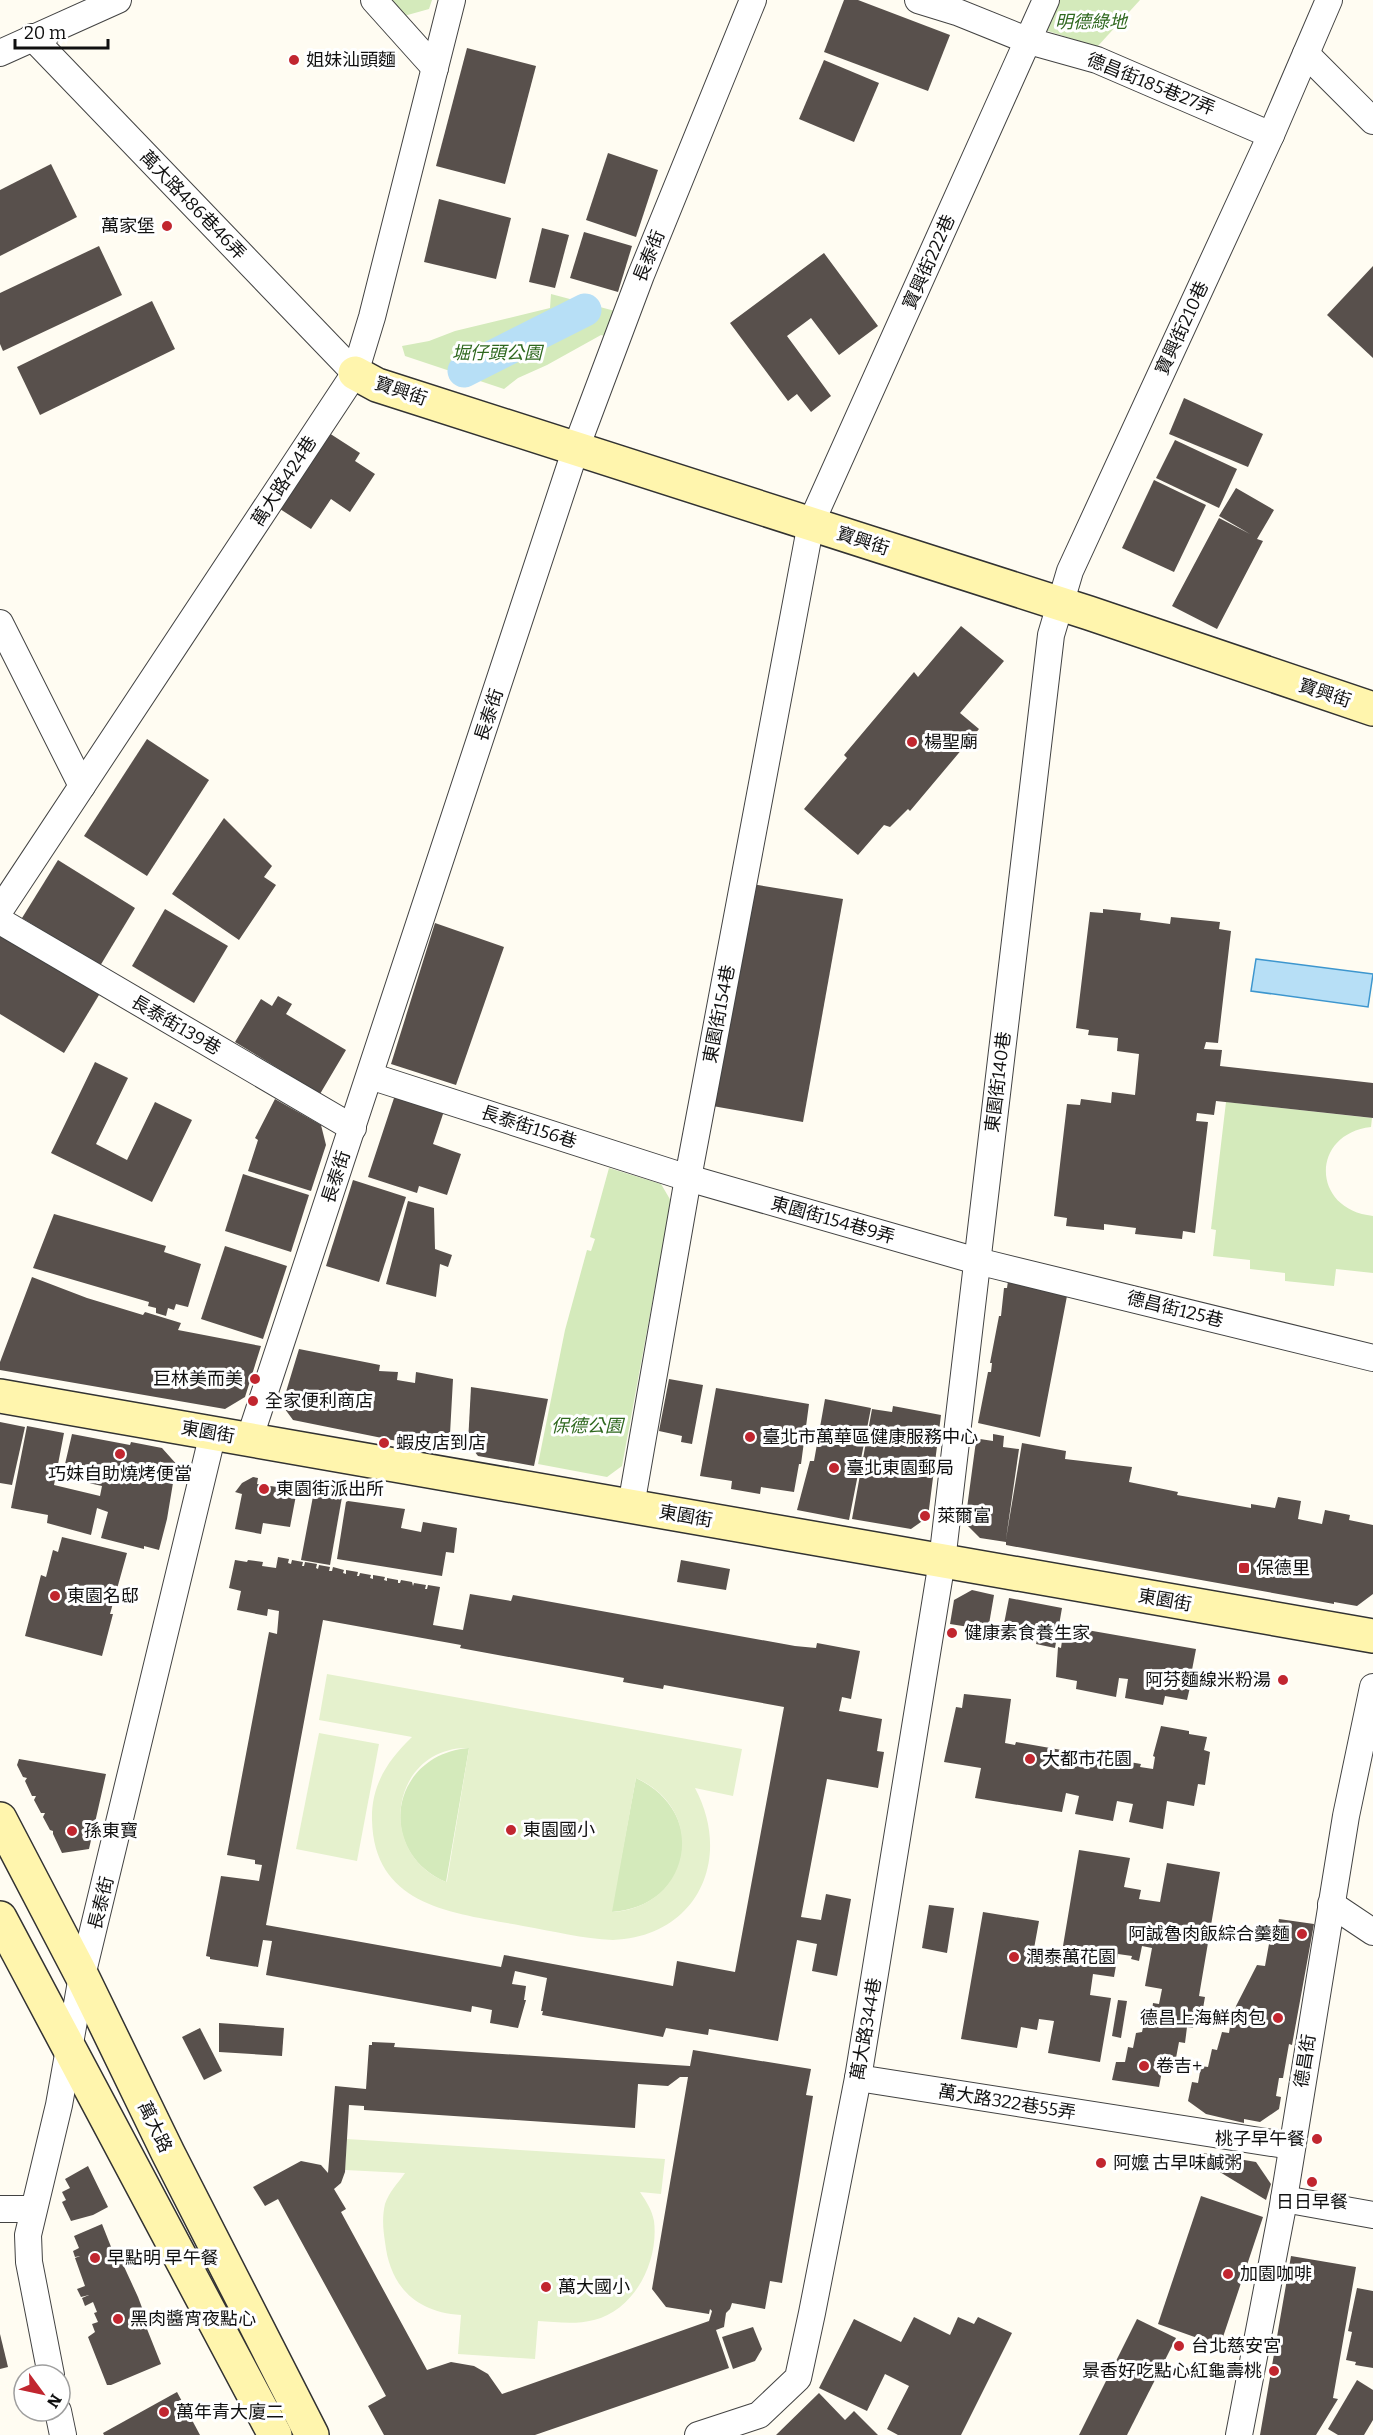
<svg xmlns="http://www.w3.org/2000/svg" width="1373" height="2435" viewBox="0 0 1373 2435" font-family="Bitter,'Noto Sans TC',serif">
	<rect width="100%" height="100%" fill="#fffcf2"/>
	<g fill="#d4eabb">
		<polygon points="389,0 432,0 429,9 404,16"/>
		<polygon points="1058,0 1140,0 1097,47 1045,30"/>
		<polygon points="551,294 615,311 605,336 601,335 547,365 518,378 504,389 405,356 402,346 429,341 455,331 550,308"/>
		<path d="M1226 1102 1372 1118 1371 1127C1310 1134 1311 1210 1373 1216V1273L1336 1269 1334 1286 1285 1281V1273L1250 1269V1260L1213 1256 1216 1230 1211 1229Z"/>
		<polygon points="609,1168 661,1184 671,1201 622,1466 607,1477 538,1464 565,1330 587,1250 591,1251 595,1239 590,1237"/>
		<path d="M469 1748 446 1882C374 1851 391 1754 469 1748Z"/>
		<path d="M636 1778C710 1813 692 1907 611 1912Z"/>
	</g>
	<g fill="#e5f1cd" fill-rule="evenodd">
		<path d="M327 1674 742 1749 733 1796 695 1788C733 1859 697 1937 613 1940 583 1939 553 1931 523 1926 457 1913 374 1909 372 1820 371 1785 388 1760 412 1737L319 1720ZM469 1748 447 1881 446 1882C373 1851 393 1746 469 1748ZM636 1778C709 1810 691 1907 612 1912Z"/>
		<polygon points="319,1733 379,1744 357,1861 296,1849"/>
		<path d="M347 2139 665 2159 661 2194 640 2192C646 2201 652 2210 654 2221 659 2261 635 2310 594 2320 575 2325 556 2322 538 2321L535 2359 458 2354 461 2315C415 2312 390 2286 385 2242 383 2229 382 2217 385 2204 389 2192 398 2183 405 2173L345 2170Z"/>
	</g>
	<polygon fill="#b7dff6" stroke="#3d96ce" stroke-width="1.5" points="1256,959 1373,974 1368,1007 1251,991"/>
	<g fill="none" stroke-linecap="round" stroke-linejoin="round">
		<polyline stroke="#b7dff6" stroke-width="33" points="464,371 585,310"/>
	</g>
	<g fill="#58504c" fill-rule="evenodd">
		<polygon points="844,0 858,0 950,35 928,91 824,52"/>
		<polygon points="467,48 536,66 505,184 436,166"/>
		<polygon points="824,60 879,83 854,142 799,119"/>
		<polygon points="608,153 658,170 636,237 586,220"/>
		<polygon points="51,164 77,217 0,256 0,190"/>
		<polygon points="439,199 511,218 496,279 424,262"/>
		<polygon points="542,228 569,235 555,288 529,282"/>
		<polygon points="584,232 632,246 618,292 570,278"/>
		<polygon points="99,246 122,295 3,351 0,344 0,293"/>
		<polygon points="824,253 878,326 839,355 811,318 787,336 831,396 811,412 797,394 788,401 730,323"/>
		<polygon points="1373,266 1373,358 1327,315"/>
		<polygon points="152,301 175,349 40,415 17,367"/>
		<polygon points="1184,398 1263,434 1248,467 1169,434"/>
		<polygon points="329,433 360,453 355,461 375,474 350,512 331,499 311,529 280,509"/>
		<polygon points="1175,440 1237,469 1219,508 1156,478"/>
		<polygon points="1154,480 1206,505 1174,572 1122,548"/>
		<polygon points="1236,488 1274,510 1257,539 1263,541 1217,629 1172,606 1219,518 1250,534 1219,516"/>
		<polygon points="961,626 1004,661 960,713 979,729 910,811 908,809 890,827 884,825 858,855 804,809 847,758 844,755 914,672 918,677"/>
		<polygon points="147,739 209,780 147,876 84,836"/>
		<polygon points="224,818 272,866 264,877 276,885 239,940 172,894"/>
		<polygon points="58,860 135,908 100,966 22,918"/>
		<polygon points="740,882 843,899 803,1122 701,1104"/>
		<polygon points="165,909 228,946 194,1003 132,966"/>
		<polygon points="1103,909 1141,913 1140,920 1170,924 1171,917 1220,922 1219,929 1231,931 1218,1043 1206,1042 1204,1049 1222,1050 1220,1066 1373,1083 1373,1118 1216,1101 1214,1115 1197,1113 1196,1121 1208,1122 1195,1233 1183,1231 1182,1239 1135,1234 1136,1228 1104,1224 1104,1230 1066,1226 1067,1218 1054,1216 1067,1104 1080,1105 1081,1099 1111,1103 1112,1092 1135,1095 1139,1054 1117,1051 1118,1038 1088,1035 1089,1030 1076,1028 1090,912 1103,913"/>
		<polygon points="435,923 504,947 456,1085 391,1064"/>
		<polygon points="0,928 102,990 64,1053 0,1014"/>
		<polygon points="278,996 292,1004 286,1014 346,1050 320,1094 235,1042 261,999 272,1006"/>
		<polygon points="95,1062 128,1078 96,1144 127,1160 155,1102 192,1120 152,1202 51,1153"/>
		<polygon points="395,1095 444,1111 433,1144 461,1154 447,1195 419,1186 417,1193 368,1177"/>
		<polygon points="275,1099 321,1125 326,1145 311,1191 248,1171 258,1140 255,1138"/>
		<polygon points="243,1174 309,1195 291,1252 225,1231"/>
		<polygon points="353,1180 406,1197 379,1282 326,1266"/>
		<polygon points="408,1201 434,1208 435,1249 452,1255 448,1267 440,1264 436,1297 386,1284"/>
		<polygon points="54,1214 166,1246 164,1252 201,1264 188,1307 176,1304 174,1310 168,1308 166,1316 156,1313 156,1308 148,1306 149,1302 33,1268"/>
		<polygon points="225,1246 287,1266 263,1339 201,1319"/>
		<polygon points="32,1277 87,1298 143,1315 145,1312 181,1323 178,1330 261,1346 245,1397 225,1409 0,1370 0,1362"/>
		<polygon points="1008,1281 1067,1296 1040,1437 978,1423 988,1372 991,1372 992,1363 990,1363 999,1316 1001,1316 1004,1288 1007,1288"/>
		<polygon points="299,1349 380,1365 379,1371 398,1372 397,1380 415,1383 416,1372 453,1379 450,1434 433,1446 392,1440 293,1420 282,1405"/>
		<polygon points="669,1379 703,1385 692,1444 681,1442 682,1436 659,1431"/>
		<polygon points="471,1387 548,1399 534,1466 478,1456 468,1443"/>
		<polygon points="716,1388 809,1404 801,1464 799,1464 794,1492 761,1487 760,1494 731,1489 732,1481 700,1476"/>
		<polygon points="825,1399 871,1408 849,1520 797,1510 810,1461 814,1461"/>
		<polygon points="893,1406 941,1415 928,1517 911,1529 852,1519 872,1409 892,1412"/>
		<polygon points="0,1422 25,1427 12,1485 0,1483"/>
		<polygon points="27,1426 64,1433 54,1485 100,1496 102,1486 62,1477 72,1434 130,1445 131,1442 162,1448 179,1467 178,1471 175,1471 167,1519 159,1550 144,1546 144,1549 101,1538 108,1512 97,1508 91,1535 47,1523 48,1515 11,1508"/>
		<polygon points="993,1434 1004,1436 1003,1447 1019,1449 1006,1539 1022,1443 1066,1451 1065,1459 1132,1467 1129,1482 1178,1492 1177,1495 1251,1508 1251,1504 1275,1508 1278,1497 1301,1501 1298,1519 1322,1524 1325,1510 1350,1515 1349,1520 1373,1525 1373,1594 1357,1606 1334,1602 1334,1604 1006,1545 1006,1542 980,1538 965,1523 976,1441 979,1442 980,1439 993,1441"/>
		<polygon points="253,1477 258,1478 257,1484 297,1490 290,1527 263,1523 261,1534 235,1529 242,1494 235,1492 236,1491 242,1483"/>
		<polygon points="314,1491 342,1497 330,1565 301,1560"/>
		<polygon points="348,1501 405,1509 401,1528 421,1532 423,1522 457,1528 454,1553 446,1552 442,1576 337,1559 346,1502"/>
		<polygon points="62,1537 127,1553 110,1614 113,1614 102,1656 25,1636 41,1575 46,1577 53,1550 58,1552"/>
		<path d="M278 1557 289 1559 288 1563 291 1564 292 1560 303 1562 302 1566H304L305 1562 317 1564 316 1568 318 1569 319 1565 330 1567 329 1571H332L333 1567 344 1570 343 1573 346 1574V1570L358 1572 357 1576H359L360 1573 371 1575 370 1578 373 1579V1575L385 1577 384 1580 387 1581V1578L398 1580V1583H400L401 1580 412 1582 413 1586 414 1583 426 1585 425 1589H427L428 1585 440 1587 433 1625 463 1630 470 1594 511 1601 513 1595 795 1646 816 1648 817 1643 860 1651 851 1699 842 1697 839 1711 882 1719 877 1751 884 1752 878 1788 827 1779 801 1917 821 1920 826 1894 851 1899 837 1976 812 1971 817 1944 797 1940 778 2041 709 2029 708 2035 666 2028 663 2037 542 2015 543 2011H541L547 1978 515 1971 512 1984 526 1986 524 2000H526L518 2028 490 2023 492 2010 472 2006 471 2012 266 1975 272 1941 263 1940 258 1967 210 1959V1957L206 1956 221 1876 259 1881 262 1865 255 1864V1860L227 1855 269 1632 277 1634 279 1611 268 1609 267 1616 237 1610 241 1591 229 1588 235 1560 247 1562 248 1560 263 1562 262 1566 276 1568ZM323 1620 461 1645 460 1648 624 1678 623 1682 663 1689 664 1685 784 1707 735 1972 677 1961 673 1986 504 1955 501 1967 266 1925Z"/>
		<polygon points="681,1560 730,1569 726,1590 677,1582"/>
		<polygon points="972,1590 994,1595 988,1630 950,1624 954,1600"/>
		<polygon points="1009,1598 1062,1608 1055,1648 1036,1644 1038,1636 1003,1629"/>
		<polygon points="1064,1626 1196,1649 1192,1670 1194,1670 1187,1700 1165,1696 1163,1705 1125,1698 1128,1679 1119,1678 1116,1697 1076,1689 1077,1681 1056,1677 1058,1647 1061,1648"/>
		<polygon points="964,1694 1011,1699 1005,1743 1015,1745 1016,1742 1141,1764 1140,1767 1153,1769 1155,1757 1153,1756 1161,1726 1189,1731 1189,1734 1207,1737 1204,1750 1210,1752 1205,1785 1198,1784 1194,1806 1167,1801 1163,1829 1129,1822 1133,1804 1117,1801 1113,1821 1075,1814 1079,1796 1066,1793 1062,1812 975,1798 981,1768 944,1762 956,1707 962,1708"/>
		<polygon points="19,1759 106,1774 89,1849 62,1853 53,1834 53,1831 50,1830 43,1817 45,1813 41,1813 34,1800 36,1796 32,1796 25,1781 27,1778 23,1777 17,1765"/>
		<polygon points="1079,1850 1130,1858 1124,1887 1141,1890 1139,1899 1160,1902 1167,1863 1220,1872 1199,1996 1205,1997 1202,2014 1195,2013 1193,2028 1187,2027 1185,2043 1179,2042 1176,2058 1171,2057 1168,2072 1162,2071 1159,2087 1112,2080 1116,2062 1125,2062 1128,2047 1133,2048 1136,2033 1142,2032 1145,2018 1151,2018 1153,2003 1159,2004 1162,1989 1145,1986 1152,1948 1142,1946 1139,1961 1131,1959 1132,1956 1118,1954 1114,1977 1093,1974 1090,1995 1111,1998 1100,2062 1048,2053 1054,2021 1039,2019 1037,2030 1021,2027 1017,2048 961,2039 983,1912 1039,1921 1033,1954 1061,1958"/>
		<polygon points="929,1905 954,1908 947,1953 922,1948"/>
		<polygon points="1279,1919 1314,1924 1292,2045 1289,2044 1283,2078 1279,2078 1276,2096 1281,2097 1279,2109 1260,2122 1244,2119 1244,2123 1206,2114 1188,2101 1192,2082 1198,2083 1201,2066 1208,2067 1212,2049 1217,2050 1222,2032 1229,2033 1232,2014 1235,2014 1236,2006 1257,1965 1265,1966 1269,1944 1274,1945"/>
		<polygon points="1118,2000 1127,2001 1121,2038 1112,2036"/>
		<polygon points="219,2023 284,2028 282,2056 219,2052"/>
		<polygon points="200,2028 222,2071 204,2080 182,2037"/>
		<path d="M372 2042 395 2043 394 2047 690 2066 693 2050 811 2069 806 2095 813 2096 782 2283 770 2281 765 2309 732 2303 730 2309 726 2313 724 2327 716 2330 729 2368 535 2435H384L368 2406 386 2396 278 2199 265 2206 253 2187 301 2161 321 2165 328 2173 335 2086 366 2089 369 2045H372ZM680 2077H688L652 2289 666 2307 709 2314 710 2309 712 2311 709 2321 502 2394 488 2374 474 2366 451 2362 427 2370 341 2212 346 2209 334 2189 341 2183 345 2172 349 2105 364 2106V2110L635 2128 638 2084 668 2086Z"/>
		<polygon points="1203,2153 1256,2162 1271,2184 1266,2200 1200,2160"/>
		<polygon points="88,2166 108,2207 93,2215 71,2221 62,2202 66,2200 62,2192 70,2188 65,2179"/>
		<polygon points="1201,2196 1263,2217 1220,2346 1158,2324"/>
		<polygon points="102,2224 117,2262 121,2260 138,2297 144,2313 141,2314 161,2364 111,2385 107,2385 88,2337 95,2332 92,2324 98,2322 94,2313 97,2312 93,2302 85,2306 82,2298 89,2295 81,2297 77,2289 85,2286 75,2258 80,2256 75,2257 73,2251 79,2248 74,2236"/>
		<polygon points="1291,2256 1356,2267 1333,2398 1338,2399 1316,2435 1260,2435"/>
		<polygon points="1357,2288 1373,2291 1373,2368 1355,2365 1356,2362 1346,2360 1352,2332 1348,2331"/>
		<polygon points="914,2317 950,2335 958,2317 974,2324 978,2317 1012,2333 961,2435 898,2435 887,2429 909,2386 885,2374 867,2411 819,2388 854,2319 901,2342"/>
		<polygon points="1137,2319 1176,2338 1159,2372 1127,2435 1079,2435"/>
		<polygon points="753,2327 762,2349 755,2361 733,2369 722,2337"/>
		<polygon points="0,2334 8,2367 0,2369"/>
		<polygon points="1357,2380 1373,2390 1373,2420 1364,2435 1338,2435 1328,2429"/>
		<polygon points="177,2392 200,2435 104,2435 103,2433"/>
		<polygon points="819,2393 845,2420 854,2411 878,2435 776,2435"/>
	</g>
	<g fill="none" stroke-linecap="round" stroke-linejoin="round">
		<g stroke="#434343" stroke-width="28">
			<g id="street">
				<polyline points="374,0 435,68"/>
				<polyline points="918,0 957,12 1029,41 1097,60 1271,135"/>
				<polyline points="32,37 355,373"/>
				<polyline points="0,53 118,0"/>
				<polyline points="1306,54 1373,121"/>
				<polyline points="0,623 82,786"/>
				<polyline points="0,910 355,373 372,317 452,0"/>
				<polyline points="0,921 353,1128"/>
				<polyline points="370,1076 688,1178 977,1261 1373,1358"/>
				<polyline points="249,1440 576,448 641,275 753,0"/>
				<polyline points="631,1506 688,1178 811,523 1046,0"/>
				<polyline points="1331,1904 1373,1932"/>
				<polyline points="858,2078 1291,2146"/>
				<polyline points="1284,2199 1373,2215"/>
				<polyline points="0,2209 33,2209"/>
				<polyline points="51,2375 29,2262 28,2235 59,2105 82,1976 213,1433"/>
				<polyline points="58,2411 63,2435"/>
				<polyline points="698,2435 759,2415 798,2378 812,2313 858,2078 942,1561 1051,635 1070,571 1271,135 1329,0"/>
				<polyline points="1239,2435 1282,2211 1346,1816 1373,1687"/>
			</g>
		</g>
		<g stroke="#323232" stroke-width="36">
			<g id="secondary">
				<polyline points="355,373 377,385 1089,613 1373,709"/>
				<polyline points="0,1396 1373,1636"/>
				<polyline points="0,1819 82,1976 168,2153 312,2435"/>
				<polyline points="0,1918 275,2435"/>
			</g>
		</g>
		<use href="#street" stroke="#fff" stroke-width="26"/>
		<use href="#secondary" stroke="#fff5ad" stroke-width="33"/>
	</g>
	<g fill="#c1262f" stroke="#fff" stroke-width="2">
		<circle cx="294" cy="60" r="6"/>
		<circle cx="167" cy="226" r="6"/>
		<circle cx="912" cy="742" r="6"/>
		<circle cx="255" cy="1379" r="6"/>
		<circle cx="253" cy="1401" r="6"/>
		<circle cx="750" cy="1437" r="6"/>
		<circle cx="384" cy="1443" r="6"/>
		<circle cx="120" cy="1454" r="6"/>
		<circle cx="834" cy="1468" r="6"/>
		<circle cx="264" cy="1489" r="6"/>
		<circle cx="925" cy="1516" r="6"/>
		<rect x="1238" y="1562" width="12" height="12" rx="3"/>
		<circle cx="55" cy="1596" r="6"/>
		<circle cx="952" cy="1633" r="6"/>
		<circle cx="1283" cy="1680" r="6"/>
		<circle cx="1030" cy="1759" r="6"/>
		<circle cx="511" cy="1830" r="6"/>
		<circle cx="72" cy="1831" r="6"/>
		<circle cx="1302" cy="1934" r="6"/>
		<circle cx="1014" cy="1957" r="6"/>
		<circle cx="1278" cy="2018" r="6"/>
		<circle cx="1144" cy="2066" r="6"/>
		<circle cx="1317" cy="2139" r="6"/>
		<circle cx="1101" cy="2163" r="6"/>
		<circle cx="1312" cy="2182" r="6"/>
		<circle cx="95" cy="2258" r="6"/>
		<circle cx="1228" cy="2274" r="6"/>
		<circle cx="546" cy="2287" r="6"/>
		<circle cx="118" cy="2319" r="6"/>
		<circle cx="1179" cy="2346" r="6"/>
		<circle cx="1274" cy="2371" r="6"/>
		<circle cx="164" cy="2412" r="6"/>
	</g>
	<g text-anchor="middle" stroke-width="6" stroke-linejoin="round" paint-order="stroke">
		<g font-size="18" font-style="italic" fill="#2f681f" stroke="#fff">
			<text x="1091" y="28">明德綠地</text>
			<text x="497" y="359">堀仔頭公園</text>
			<text x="587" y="1432">保德公園</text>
		</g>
		<g font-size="18" fill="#101010" stroke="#fff" text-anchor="start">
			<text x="306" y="66">姐妹汕頭麵</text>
			<text x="155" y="232" text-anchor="end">萬家堡</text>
			<text x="924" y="748">楊聖廟</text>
			<text x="243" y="1385" text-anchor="end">巨林美而美</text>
			<text x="265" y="1407">全家便利商店</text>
			<text x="762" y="1443">臺北市萬華區健康服務中心</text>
			<text x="396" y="1449">蝦皮店到店</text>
			<text x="846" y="1474">臺北東園郵局</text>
			<text x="120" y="1480" text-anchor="middle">巧妹自助燒烤便當</text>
			<text x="276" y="1495">東園街派出所</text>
			<text x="937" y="1522">萊爾富</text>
			<text x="1256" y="1574">保德里</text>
			<text x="67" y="1602">東園名邸</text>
			<text x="964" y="1639">健康素食養生家</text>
			<text x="1271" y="1686" text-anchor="end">阿芬麵線米粉湯</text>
			<text x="1042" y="1765">大都市花園</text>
			<text x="523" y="1836">東園國小</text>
			<text x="84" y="1837">孫東寶</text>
			<text x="1290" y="1940" text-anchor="end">阿誠魯肉飯綜合羹麵</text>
			<text x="1026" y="1963">潤泰萬花園</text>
			<text x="1266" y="2024" text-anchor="end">德昌上海鮮肉包</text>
			<text x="1156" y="2072">卷吉+</text>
			<text x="1305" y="2145" text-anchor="end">桃子早午餐</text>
			<text x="1113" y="2169">阿嬤 古早味鹹粥</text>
			<text x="1312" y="2208" text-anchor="middle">日日早餐</text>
			<text x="107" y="2264">早點明 早午餐</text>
			<text x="1240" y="2280">加園咖啡</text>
			<text x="558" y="2293">萬大國小</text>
			<text x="130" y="2325">黑肉醬宵夜點心</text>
			<text x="1191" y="2352">台北慈安宮</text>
			<text x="1262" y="2377" text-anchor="end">景香好吃點心紅龜壽桃</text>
			<text x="176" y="2418">萬年青大廈二</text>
		</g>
		<g font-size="18" fill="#101010" stroke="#fff">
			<text transform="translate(1151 84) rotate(22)" y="6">德昌街185巷27弄</text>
			<text transform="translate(193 205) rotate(46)" y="6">萬大路486巷46弄</text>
			<text transform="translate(649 256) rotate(-68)" y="6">長泰街</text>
			<text transform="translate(929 262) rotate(-66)" y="6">寶興街222巷</text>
			<text transform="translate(1182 328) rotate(-65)" y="6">寶興街210巷</text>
			<text transform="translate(401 391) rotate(19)" y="6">寶興街</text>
			<text transform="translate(284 481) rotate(-57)" y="6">萬大路424巷</text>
			<text transform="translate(863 541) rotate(18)" y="6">寶興街</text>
			<text transform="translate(1325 693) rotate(19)" y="6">寶興街</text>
			<text transform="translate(489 715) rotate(-72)" y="6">長泰街</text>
			<text transform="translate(719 1014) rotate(-79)" y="6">東園街154巷</text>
			<text transform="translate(176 1025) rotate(30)" y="6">長泰街139巷</text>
			<text transform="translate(998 1082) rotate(-83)" y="6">東園街140巷</text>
			<text transform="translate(529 1127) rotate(18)" y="6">長泰街156巷</text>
			<text transform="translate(336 1177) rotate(-72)" y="6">長泰街</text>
			<text transform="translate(833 1220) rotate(16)" y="6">東園街154巷9弄</text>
			<text transform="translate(1175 1309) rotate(14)" y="6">德昌街125巷</text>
			<text transform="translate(208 1432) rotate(10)" y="6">東園街</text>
			<text transform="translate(686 1516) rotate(10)" y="6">東園街</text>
			<text transform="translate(1165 1600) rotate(10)" y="6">東園街</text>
			<text transform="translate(101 1903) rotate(-76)" y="6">長泰街</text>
			<text transform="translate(866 2029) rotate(-80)" y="6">萬大路344巷</text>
			<text transform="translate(1305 2061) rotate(-81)" y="6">德昌街</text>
			<text transform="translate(1007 2102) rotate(9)" y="6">萬大路322巷55弄</text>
			<text transform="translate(155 2127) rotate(64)" y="6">萬大路</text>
		</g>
	</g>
	<g transform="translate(42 2393) rotate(123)"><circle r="28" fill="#ffffff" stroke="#9f9f9f" stroke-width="1.5"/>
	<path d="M0-4.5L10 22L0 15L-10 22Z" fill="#c1262f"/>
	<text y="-9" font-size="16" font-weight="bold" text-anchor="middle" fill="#101010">N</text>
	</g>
	<path d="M15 39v9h93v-9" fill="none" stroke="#101010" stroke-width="3"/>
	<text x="24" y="39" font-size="18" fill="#101010" stroke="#ffffff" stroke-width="4.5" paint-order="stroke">20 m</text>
</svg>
